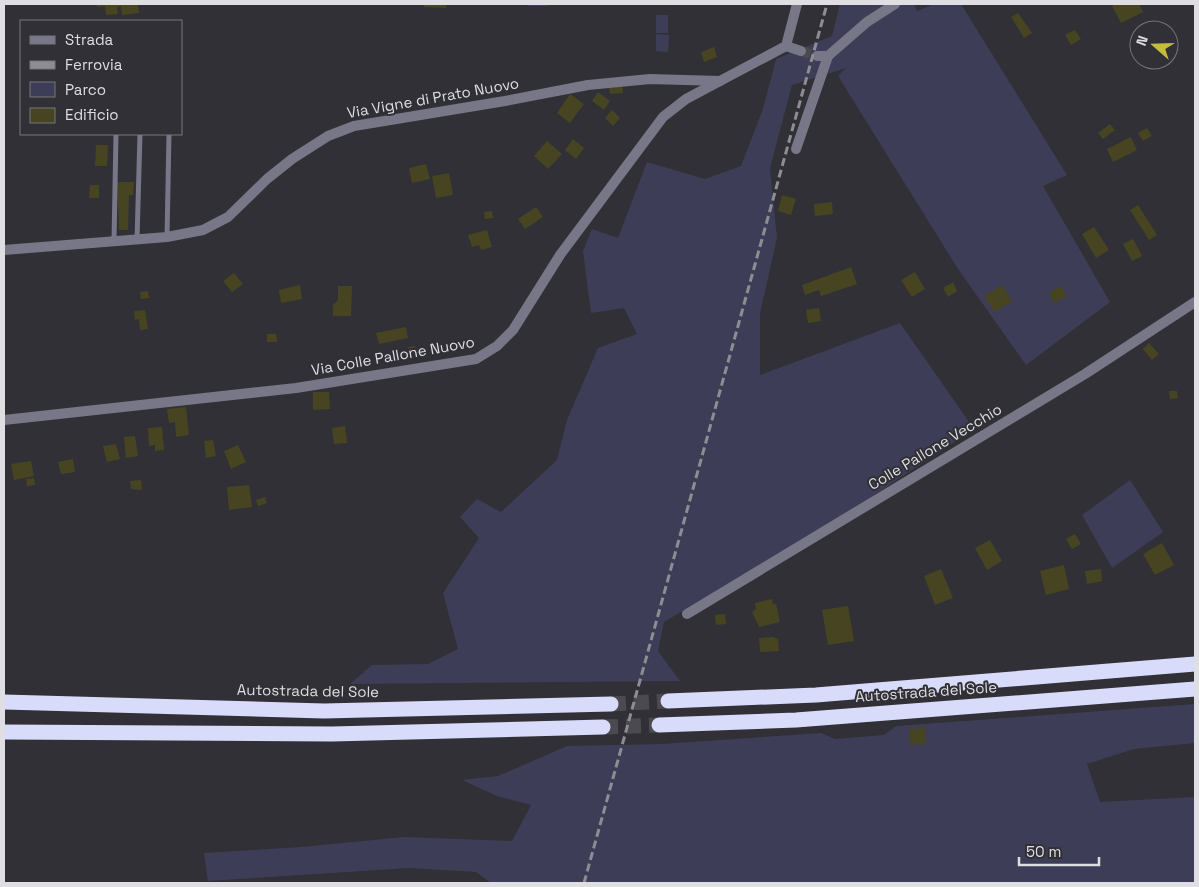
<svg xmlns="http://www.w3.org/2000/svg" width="1199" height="887" viewBox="0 0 1199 887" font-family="'Space Grotesk',sans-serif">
	<rect width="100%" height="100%" fill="#303036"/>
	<g fill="#3d3d57">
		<polygon points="840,4 914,4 917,11 934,4 961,4 1067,175 1043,186 1110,302 1026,365 958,269 838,76 846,68 792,85 770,168 777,238 760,313 760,375 900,323 974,429 824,528 664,622 658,651 680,681 350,684 372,665 428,664 458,649 443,593 479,538 460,517 477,499 501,512 557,460 567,420 598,348 637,334 624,308 591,313 583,251 592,229 618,238 647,162 705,179 741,166 763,109 776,59 832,36"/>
		<rect x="656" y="15" width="12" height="18"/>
		<polygon points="656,34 669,35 668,52 656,51"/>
		<polygon points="1130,480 1163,532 1112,568 1082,515"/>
		<polygon points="1195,704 1195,743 1134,749 1087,764 1100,802 1195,797 1195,883 491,883 476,872 409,868 208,881 204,853 301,847 404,837 512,841 531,805 497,796 462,780 498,776 567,746 662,744 821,733 835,739 884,735 896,726"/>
	</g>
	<g fill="#474521">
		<polygon points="97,4 138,4 139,13 122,15 121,6 117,7 118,14 106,15 105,6 97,7"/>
		<polygon points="424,4 446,4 446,8 424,7"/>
		<polygon points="528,4 549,4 548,6 528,6"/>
		<polygon points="1117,4 1139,4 1143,12 1121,23 1112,6"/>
		<polygon points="1018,13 1032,33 1024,38 1011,17"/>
		<polygon points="1075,30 1081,39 1071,45 1065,35"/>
		<polygon points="714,47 717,57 704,62 701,52"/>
		<polygon points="622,86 623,93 610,94 609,88"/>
		<polygon points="598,92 610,101 604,110 592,101"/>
		<polygon points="570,94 584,104 570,123 557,113"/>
		<polygon points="612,110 620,118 613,126 605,118"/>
		<polygon points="1110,124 1115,130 1103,139 1098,133"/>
		<polygon points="1147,128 1152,136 1143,141 1138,133"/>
		<polygon points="1131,137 1137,150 1113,162 1107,149"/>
		<polygon points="573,139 584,148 576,159 565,150"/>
		<polygon points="547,141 562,154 548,169 534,156"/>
		<polygon points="96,145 108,145 107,166 95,166"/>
		<polygon points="426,164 430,179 412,183 409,168"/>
		<polygon points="449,173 453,195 436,198 432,176"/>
		<polygon points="117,182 134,182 133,195 129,195 128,230 119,230"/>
		<polygon points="90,185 99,185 99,198 89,198"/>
		<polygon points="782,195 796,199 791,215 778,211"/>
		<polygon points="832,202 833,214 815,216 814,204"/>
		<polygon points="1138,205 1157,235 1149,240 1130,210"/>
		<polygon points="536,207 543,217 525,229 518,219"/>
		<polygon points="492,211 493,218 485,219 484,212"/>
		<polygon points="1094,227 1109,250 1096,258 1082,234"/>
		<polygon points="487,230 492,247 481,250 479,245 472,247 468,235"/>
		<polygon points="1133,239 1142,256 1132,261 1123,244"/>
		<polygon points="851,267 857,284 821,296 819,290 805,295 802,285"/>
		<polygon points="915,272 925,289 912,297 901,280"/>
		<polygon points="234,273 243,284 232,292 223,281"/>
		<polygon points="953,282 957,291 948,297 943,288"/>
		<polygon points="300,285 302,299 281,303 279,290"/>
		<polygon points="1002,285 1012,301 995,312 984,296"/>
		<polygon points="338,286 352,286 351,316 333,316 333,305 338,300"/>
		<polygon points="1061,286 1067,296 1054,303 1049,292"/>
		<polygon points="148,291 149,298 141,299 140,292"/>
		<polygon points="819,308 821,321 808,323 806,310"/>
		<polygon points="145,310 148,329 140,330 139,319 135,320 134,311"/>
		<polygon points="406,327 408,338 379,344 376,333"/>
		<polygon points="267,334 276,334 277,342 267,342"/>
		<polygon points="1149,343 1159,354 1152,360 1143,349"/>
		<polygon points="415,346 416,353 409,354 408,347"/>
		<polygon points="1169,391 1177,391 1178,398 1170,399"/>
		<polygon points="313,392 329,392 330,409 313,410"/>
		<polygon points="186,407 189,435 176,437 175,422 169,423 167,409"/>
		<polygon points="345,426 347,443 334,444 332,428"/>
		<polygon points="162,427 164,450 155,451 155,445 149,446 148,428"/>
		<polygon points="135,436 138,456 126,458 124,437"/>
		<polygon points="213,440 216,456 206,458 204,441"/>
		<polygon points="116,444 120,459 107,462 103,446"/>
		<polygon points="238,445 246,462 231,469 224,451"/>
		<polygon points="73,459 75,472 61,474 58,462"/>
		<polygon points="31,461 34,476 14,480 11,464"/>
		<polygon points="34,478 35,485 27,486 26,479"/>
		<polygon points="141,480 142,490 131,489 130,481"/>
		<polygon points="249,485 252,507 229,510 227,487"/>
		<polygon points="265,497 267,503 258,506 256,500"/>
		<polygon points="1075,534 1081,544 1072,549 1066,539"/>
		<polygon points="990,540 1002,561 987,570 975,548"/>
		<polygon points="1162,543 1174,565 1155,575 1143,554"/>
		<polygon points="1064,565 1069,589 1046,595 1040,571"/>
		<polygon points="941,569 953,598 935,605 924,576"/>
		<polygon points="1101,569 1102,581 1087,584 1085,571"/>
		<polygon points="772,599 773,604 776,604 780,622 759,627 752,612 756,609 755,603"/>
		<polygon points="848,606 854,641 828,645 822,610"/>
		<polygon points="725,614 726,624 716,625 715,615"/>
		<polygon points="773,637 778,639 779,651 760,652 759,638"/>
		<polygon points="925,728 926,744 910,745 909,729"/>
	</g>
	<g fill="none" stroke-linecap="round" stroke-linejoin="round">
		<polyline stroke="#4a4a50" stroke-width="10" stroke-dasharray="10 5" stroke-linecap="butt" points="801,51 817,56"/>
		<g stroke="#4a4a50" stroke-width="15" stroke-dasharray="15 8" stroke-linecap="butt">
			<polyline points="611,704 668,701"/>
			<polyline points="603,727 659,725"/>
		</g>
		<g stroke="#777787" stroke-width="5">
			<polyline points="167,237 169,134"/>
			<polyline points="137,240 140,134"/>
			<polyline points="114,241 116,134"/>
		</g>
		<g stroke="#777787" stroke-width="10">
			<polyline points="786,46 801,51"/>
			<polyline points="817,56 828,56 867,22 895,4"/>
			<polyline points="796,149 828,56"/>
			<polyline points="4,250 167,237 203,230 228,217 267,179 292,159 328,136 354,126 505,101 588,85 650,79 720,81"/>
			<polyline points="4,420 296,388 476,359 497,346 513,330 560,255 663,117 686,99 786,46 797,4"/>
			<polyline points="687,614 1085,374 1195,302"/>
		</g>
		<g stroke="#d9dbfa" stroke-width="15">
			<polyline points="668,701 816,695 1195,664"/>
			<polyline points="4,702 324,711 611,704"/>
			<polyline points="659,725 796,720 1195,689"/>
			<polyline points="4,732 332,734 603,727"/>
		</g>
		<polyline stroke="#8d8d92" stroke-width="3" stroke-dasharray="8 4" stroke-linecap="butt" points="584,883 827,4"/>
	</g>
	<g text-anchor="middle" stroke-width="4" stroke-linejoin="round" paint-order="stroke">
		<g font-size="15" fill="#dfdfe3" stroke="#303036">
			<text transform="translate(433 98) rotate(-10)" y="5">Via Vigne di Prato Nuovo</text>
			<text transform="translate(393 356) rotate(-10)" y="5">Via Colle Pallone Nuovo</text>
			<text transform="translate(935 447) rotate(-31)" y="5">Colle Pallone Vecchio</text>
			<text transform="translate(308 691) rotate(1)" y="5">Autostrada del Sole</text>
			<text transform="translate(926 692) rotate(-4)" y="5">Autostrada del Sole</text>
		</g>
	</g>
	<rect width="1199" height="887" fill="none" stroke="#dfdfe3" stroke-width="10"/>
	<rect x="20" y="20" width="162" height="115" fill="#303036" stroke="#76767b"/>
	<rect x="30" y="36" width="25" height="8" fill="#777787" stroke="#76767b"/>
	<text x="65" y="45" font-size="15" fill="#dfdfe3">Strada</text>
	<rect x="30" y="61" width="25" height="8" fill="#8d8d92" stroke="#76767b"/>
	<text x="65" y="70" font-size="15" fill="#dfdfe3">Ferrovia</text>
	<rect x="30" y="82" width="25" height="15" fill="#3d3d57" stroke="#76767b"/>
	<text x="65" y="95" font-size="15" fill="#dfdfe3">Parco</text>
	<rect x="30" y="108" width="25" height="15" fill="#474521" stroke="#76767b"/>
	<text x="65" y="120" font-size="15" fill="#dfdfe3">Edificio</text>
	<g transform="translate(1154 45) rotate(290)"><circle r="24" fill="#303036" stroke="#76767b"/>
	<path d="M0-4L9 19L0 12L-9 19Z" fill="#c5bc3d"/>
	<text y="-8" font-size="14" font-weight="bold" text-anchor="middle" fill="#dfdfe3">N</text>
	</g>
	<path d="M1019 857v8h80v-8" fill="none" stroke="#dfdfe3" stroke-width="2.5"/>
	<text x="1026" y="857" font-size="15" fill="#dfdfe3" stroke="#303036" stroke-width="4" paint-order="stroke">50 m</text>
</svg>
